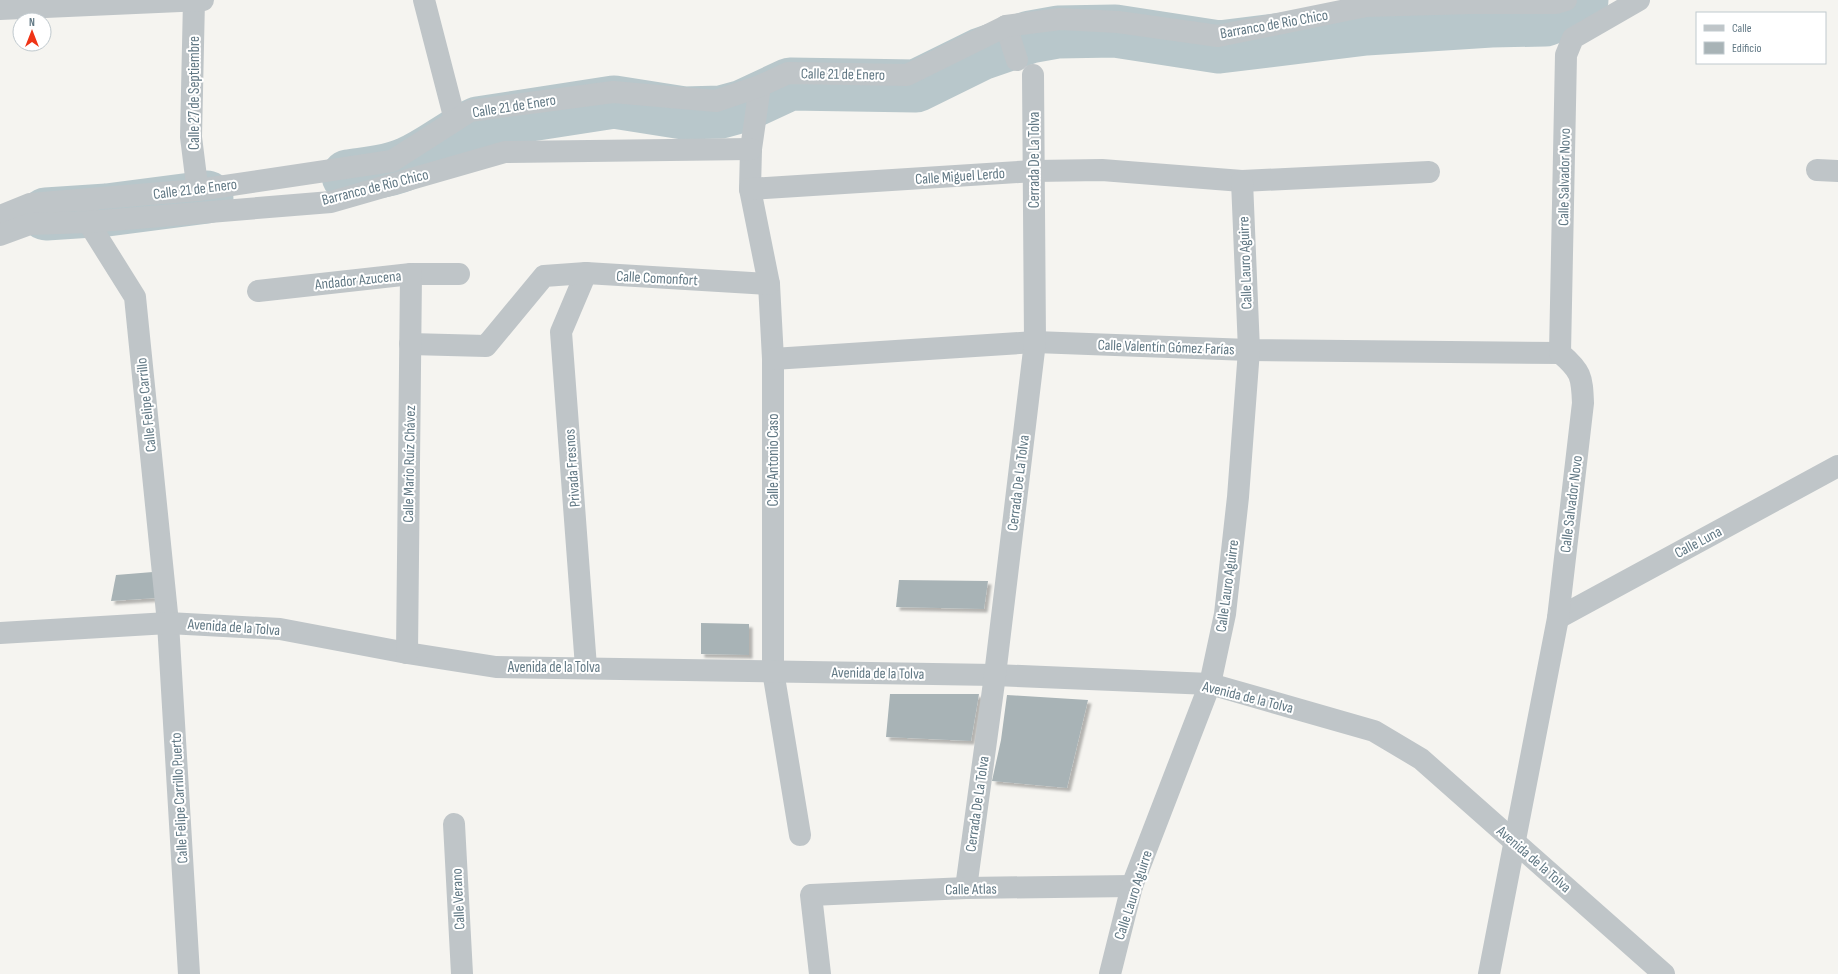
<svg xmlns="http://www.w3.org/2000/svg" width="1838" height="974" viewBox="0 0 1838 974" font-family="'Sofia Sans Condensed',sans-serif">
	<defs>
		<filter id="shadow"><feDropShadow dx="3.5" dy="3.5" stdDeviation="1" flood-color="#0004"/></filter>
	</defs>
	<rect width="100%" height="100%" fill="#f5f4f0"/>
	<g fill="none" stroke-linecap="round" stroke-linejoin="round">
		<g stroke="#b8c7cb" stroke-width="53">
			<path d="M348 176C368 173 389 172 408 163 433 152 453 134 478 123L614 102 684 113 721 112 743 106 790 84 916 86 981 54 1030 37 1058 32 1115 31 1219 47 1366 29 1491 21 1545 20 1575 9 1582 0"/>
			<polyline points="46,214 107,210 207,197"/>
		</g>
	</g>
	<g fill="#a8b3b6" filter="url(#shadow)">
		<polygon points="153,572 157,598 111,601 116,575"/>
		<polygon points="899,580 988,581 984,609 896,607"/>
		<polygon points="701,623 749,624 749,655 701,654"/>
		<polygon points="890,694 979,694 971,741 886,737"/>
		<polygon points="1007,695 1088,700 1067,788 992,781 1001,740"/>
	</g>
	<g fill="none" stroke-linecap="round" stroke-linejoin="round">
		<g stroke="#bfc5c8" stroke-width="22">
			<polyline points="194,0 191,137 197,185"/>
			<polyline points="424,0 455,120"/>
			<polyline points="0,9 203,0"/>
			<polyline points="1006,26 1017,60"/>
			<polyline points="760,86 751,149 750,189 769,284 773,359 773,671 800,835"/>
			<polyline points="1817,170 1838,171"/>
			<polyline points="750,189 1034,171 1102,170 1242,181 1429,172"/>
			<polyline points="88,200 88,222 135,297 168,623 189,974"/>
			<polyline points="0,216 30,204 198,190 392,161 470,111 613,92 716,101 760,86 788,73 907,75 1006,26 1060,19 1118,22 1218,36 1366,6 1471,3 1556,3 1566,0"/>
			<polyline points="0,235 30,224 88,222 331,202 505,152 751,149"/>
			<polyline points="586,273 561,332 586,667"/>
			<polyline points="258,291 411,274 459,274"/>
			<polyline points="410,344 486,346 544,276 586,273 769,284"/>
			<polyline points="773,359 1035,342 1249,350 1560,353"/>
			<polyline points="1558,618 1838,466"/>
			<polyline points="0,633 168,623 280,629 407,653 496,667 995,675 1210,684 1374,731 1421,759 1664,974"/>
			<polyline points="407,653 411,274"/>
			<polyline points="454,824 462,974"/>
			<polyline points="966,888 995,675 1035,342 1033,75"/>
			<polyline points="820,974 811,895 966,888 1132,886"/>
			<polyline points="1110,974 1132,886 1210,684 1225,614 1238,497 1249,350 1242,181"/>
			<path d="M1489 974 1558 618 1583 403C1582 376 1581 371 1560 353L1566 55 1573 38 1639 0"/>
		</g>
	</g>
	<g text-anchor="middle" stroke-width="4" stroke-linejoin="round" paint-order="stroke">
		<g font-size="15" fill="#617884" stroke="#fff">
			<text transform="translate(1274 24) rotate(-10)" y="5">Barranco de Rio Chico</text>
			<text transform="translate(843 74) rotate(1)" y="5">Calle 21 de Enero</text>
			<text transform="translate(194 93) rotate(-90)" y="5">Calle 27 de Septiembre</text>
			<text transform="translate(514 106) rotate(-9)" y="5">Calle 21 de Enero</text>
			<text transform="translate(1034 160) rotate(-90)" y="5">Cerrada De La Tolva</text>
			<text transform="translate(960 176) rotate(-4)" y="5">Calle Miguel Lerdo</text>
			<text transform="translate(1564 177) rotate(-89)" y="5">Calle Salvador Novo</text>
			<text transform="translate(375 187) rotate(-14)" y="5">Barranco de Rio Chico</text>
			<text transform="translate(195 189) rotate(-7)" y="5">Calle 21 de Enero</text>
			<text transform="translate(1245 263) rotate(-92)" y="5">Calle Lauro Aguirre</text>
			<text transform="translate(657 278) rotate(3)" y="5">Calle Comonfort</text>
			<text transform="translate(358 280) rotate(-6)" y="5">Andador Azucena</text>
			<text transform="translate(1166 347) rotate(2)" y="5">Calle Valentín Gómez Farías</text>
			<text transform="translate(146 405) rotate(-96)" y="5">Calle Felipe Carrillo</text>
			<text transform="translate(773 460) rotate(-90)" y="5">Calle Antonio Caso</text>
			<text transform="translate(409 464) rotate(-89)" y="5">Calle Mario Ruíz Chávez</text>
			<text transform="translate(572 468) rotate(-94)" y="5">Privada Fresnos</text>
			<text transform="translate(1018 483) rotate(-83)" y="5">Cerrada De La Tolva</text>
			<text transform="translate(1571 504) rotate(-83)" y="5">Calle Salvador Novo</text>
			<text transform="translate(1698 542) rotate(-28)" y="5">Calle Luna</text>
			<text transform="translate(1227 586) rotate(-82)" y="5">Calle Lauro Aguirre</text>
			<text transform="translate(234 627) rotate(4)" y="5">Avenida de la Tolva</text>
			<text x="554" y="672">Avenida de la Tolva</text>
			<text transform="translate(878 673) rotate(1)" y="5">Avenida de la Tolva</text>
			<text transform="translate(1248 697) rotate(14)" y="5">Avenida de la Tolva</text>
			<text transform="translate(179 798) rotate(-93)" y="5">Calle Felipe Carrillo Puerto</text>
			<text transform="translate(977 804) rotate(-82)" y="5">Cerrada De La Tolva</text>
			<text transform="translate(1534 859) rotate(41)" y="5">Avenida de la Tolva</text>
			<text transform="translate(971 889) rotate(-1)" y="5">Calle Atlas</text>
			<text transform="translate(1133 895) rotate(-72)" y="5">Calle Lauro Aguirre</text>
			<text transform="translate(458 899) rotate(-93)" y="5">Calle Verano</text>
		</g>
	</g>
	<rect x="1696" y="12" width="130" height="52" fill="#ffffff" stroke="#c0c9ce"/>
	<rect x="1704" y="25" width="20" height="6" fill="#bfc5c8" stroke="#c0c9ce"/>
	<text x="1732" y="32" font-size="12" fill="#617884">Calle</text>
	<rect x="1704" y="42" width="20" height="12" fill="#a8b3b6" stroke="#c0c9ce"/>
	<text x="1732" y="52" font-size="12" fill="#617884">Edificio</text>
	<g transform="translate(32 32)"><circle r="19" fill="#ffffff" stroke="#c0c9ce"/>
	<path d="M0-3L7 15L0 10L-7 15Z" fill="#ef3416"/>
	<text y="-6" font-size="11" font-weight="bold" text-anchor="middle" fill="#617884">N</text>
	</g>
</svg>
